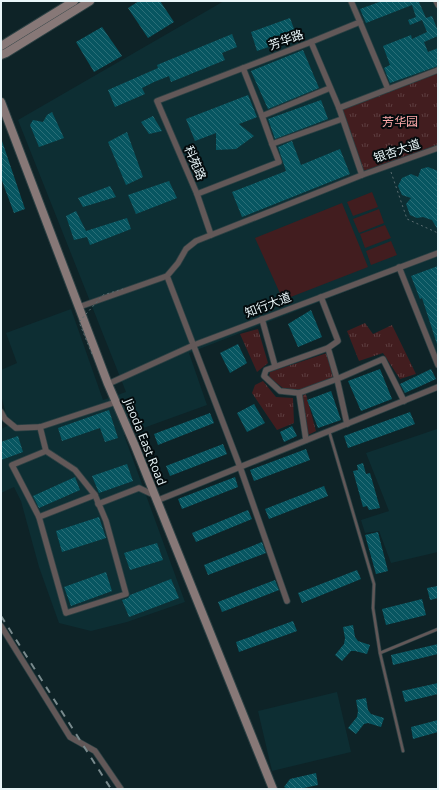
<svg xmlns="http://www.w3.org/2000/svg" width="439" height="790" viewBox="0 0 439 790" font-family="'Open Sans','Noto Sans SC',sans-serif">
	<defs>
		<pattern id="park-tufts" width="24" height="20" patternUnits="userSpaceOnUse"><rect width="24" height="20" fill="#421d1f"/><path d="M3 7l-1-3M5 7V3M7 7l1-3M15 17l-1-3M17 17v-4M19 17l1-3" fill="none" stroke="#5d3e40"/></pattern>
		<pattern id="building-back-hatch" width="6" height="6" patternUnits="userSpaceOnUse"><rect width="6" height="6" fill="#075661"/><path d="M-1 5l2 2M0 0l6 6M5-1l2 2" fill="none" stroke="#2b6f78"/></pattern>
	</defs>
	<rect width="100%" height="100%" fill="#0e2327"/>
	<g fill="#0d2e33">
		<polygon points="224,1 438,1 438,366 398,271 189,353 207,405 124,435 185,602 127,622 91,631 59,623 39,567 21,501 14,487 1,493 1,429 15,422 10,419 6,414 1,395 1,370 17,363 6,333 71,309 103,400 126,392 18,120"/>
		<polygon points="437,429 438,434 438,552 391,563 379,531 365,533 361,520 389,511 366,453"/>
		<polygon points="337,692 351,752 272,771 258,711"/>
	</g>
	<g fill="url(#park-tufts)">
		<polygon points="438,71 438,146 361,172 341,107"/>
		<polygon points="365,323 373,334 392,325 416,374 400,379 383,353 359,361 347,331"/>
		<polygon points="258,329 268,363 257,372 240,334"/>
		<polygon points="327,353 334,377 299,390 283,388 269,377 270,372"/>
		<polygon points="263,381 276,397 293,398 294,423 277,430 252,393 255,385"/>
		<polygon points="306,394 316,431 308,435 301,396"/>
	</g>
	<g fill="#421d1f">
		<polygon points="372,192 378,207 353,216 347,202"/>
		<polygon points="342,203 368,267 283,300 255,238"/>
		<polygon points="379,209 384,223 359,233 353,219"/>
		<polygon points="385,225 391,238 365,248 360,234"/>
		<polygon points="391,241 397,255 371,265 366,251"/>
	</g>
	<g fill="url(#building-back-hatch)">
		<polygon points="139,1 160,1 174,22 148,38 128,8"/>
		<polygon points="382,1 421,1 419,2 426,18 423,19 432,16 438,31 438,36 424,42 428,52 438,48 438,66 390,83 384,68 390,65 383,46 411,35 412,39 427,32 422,20 410,25 408,20 416,17 412,5 366,23 360,9"/>
		<polygon points="290,18 297,37 257,51 251,32"/>
		<polygon points="102,27 122,56 94,72 76,42"/>
		<polygon points="232,34 237,47 222,53 225,60 171,82 169,76 154,82 142,88 145,94 115,107 108,90 158,68 157,65"/>
		<polygon points="303,50 319,88 268,109 251,71"/>
		<polygon points="248,95 257,117 239,124 254,136 236,149 216,150 216,133 195,141 186,119"/>
		<polygon points="321,100 328,119 275,139 268,119"/>
		<polygon points="52,112 64,138 39,147 30,125 33,120 43,122 47,115"/>
		<polygon points="153,116 162,131 149,134 141,122"/>
		<polygon points="127,132 143,177 126,185 108,142"/>
		<polygon points="2,141 25,209 14,213 1,178"/>
		<polygon points="292,141 301,165 340,149 350,174 242,217 232,192 286,171 278,147"/>
		<polygon points="428,167 438,171 438,230 432,220 423,217 417,218 410,215 406,204 411,198 402,195 398,186 402,178 411,174 418,177 421,169"/>
		<polygon points="169,181 177,198 136,214 128,195"/>
		<polygon points="110,186 116,197 83,207 78,198"/>
		<polygon points="76,211 86,231 127,218 131,229 90,245 87,237 74,240 66,216"/>
		<polygon points="438,266 438,344 437,344 422,298 420,299 411,276"/>
		<polygon points="311,310 322,337 298,347 288,324"/>
		<polygon points="238,344 247,363 230,373 220,353"/>
		<polygon points="380,369 392,399 361,411 348,381"/>
		<polygon points="431,369 436,379 405,393 400,384"/>
		<polygon points="331,391 341,420 318,428 307,400"/>
		<polygon points="254,404 265,423 247,432 237,413"/>
		<polygon points="109,410 118,438 105,442 100,428 62,441 58,428"/>
		<polygon points="410,412 415,424 348,448 344,436"/>
		<polygon points="210,413 214,423 158,445 154,434"/>
		<polygon points="292,426 297,436 284,442 280,432"/>
		<polygon points="18,436 23,452 1,460 1,442"/>
		<polygon points="223,444 227,454 170,476 166,466"/>
		<polygon points="306,449 310,460 254,481 250,470"/>
		<polygon points="363,463 366,474 370,473 380,508 369,510 367,506 363,507 353,471 358,470 357,465"/>
		<polygon points="127,464 133,481 99,493 92,476"/>
		<polygon points="75,477 80,490 39,508 33,496"/>
		<polygon points="235,477 238,487 182,509 178,499"/>
		<polygon points="324,486 328,496 269,519 265,509"/>
		<polygon points="248,510 252,519 196,542 192,533"/>
		<polygon points="99,517 106,538 62,552 56,531"/>
		<polygon points="378,532 388,571 376,574 365,535"/>
		<polygon points="262,542 266,553 208,575 204,565"/>
		<polygon points="157,543 163,560 130,570 124,553"/>
		<polygon points="357,570 361,579 302,603 298,593"/>
		<polygon points="106,572 112,591 71,606 64,587"/>
		<polygon points="171,579 179,598 129,617 122,600 128,598 130,595"/>
		<polygon points="275,580 279,590 222,612 218,602"/>
		<polygon points="438,586 438,598 430,600 427,588"/>
		<polygon points="422,599 426,615 386,625 382,609"/>
		<polygon points="293,621 297,631 239,652 236,642"/>
		<polygon points="353,625 355,637 358,641 370,645 367,654 355,651 351,651 342,661 335,655 344,644 345,638 343,627"/>
		<polygon points="438,644 438,654 393,665 391,655"/>
		<polygon points="438,683 438,694 405,702 402,691"/>
		<polygon points="366,698 368,710 371,714 384,718 381,727 368,723 364,724 356,734 348,728 357,717 358,711 356,700"/>
		<polygon points="438,720 438,732 413,739 411,727"/>
		<polygon points="316,773 318,785 299,789 288,789 284,787 290,779"/>
	</g>
	<g fill="none" stroke-linecap="round" stroke-linejoin="round">
		<g stroke="#2d4144" stroke-width="4">
			<g id="lane">
				<polyline points="329,431 374,584 373,608 380,653"/>
				<polyline points="403,751 380,653 438,629"/>
			</g>
		</g>
		<g stroke="#2d4144" stroke-width="7">
			<g id="street">
				<polyline points="436,1 438,5"/>
				<polyline points="360,22 388,89"/>
				<polyline points="311,42 360,22 351,1"/>
				<polyline points="243,68 262,116 330,88"/>
				<polyline points="339,108 438,70"/>
				<polyline points="262,116 272,144 342,119"/>
				<polyline points="197,194 279,162 272,144"/>
				<polyline points="211,235 197,194 157,101 311,42 339,108 362,175"/>
				<polyline points="399,267 438,365"/>
				<polyline points="167,276 240,467 287,601"/>
				<polyline points="79,307 167,276 178,263 186,249 196,241 362,175 438,148"/>
				<polyline points="262,319 275,366"/>
				<polyline points="108,384 194,345 438,253"/>
				<polyline points="299,393 280,391 264,376 266,370 328,348"/>
				<polyline points="1,412 5,419 16,428 40,427 116,402"/>
				<polyline points="347,424 337,379 383,359 404,401"/>
				<polyline points="306,440 299,393 337,379 328,348 338,341 321,297"/>
				<polyline points="46,451 12,465 39,517 66,613 126,594 106,521 95,495"/>
				<polyline points="156,501 438,387"/>
				<polyline points="98,504 139,488 154,495"/>
				<polyline points="39,517 95,495 75,470 46,451 40,427"/>
				<polyline points="1,626 70,737 95,751 121,789"/>
			</g>
		</g>
		<g stroke="#2d4144" stroke-width="10">
			<g id="secondary">
				<polyline points="1,46 74,1"/>
				<polyline points="1,55 6,53 90,1"/>
				<polyline points="1,102 108,384 135,446 273,789"/>
			</g>
		</g>
		<polyline stroke="#5a6c70" stroke-width="1" stroke-dasharray="2 3" stroke-linecap="butt" points="391,172 407,219 438,233"/>
		<use href="#lane" stroke="#625858" stroke-width="2.5"/>
		<use href="#street" stroke="#625858" stroke-width="5.5"/>
		<use href="#secondary" stroke="#877877" stroke-width="8"/>
		<polyline stroke="#798a8d" stroke-width="2" stroke-dasharray="7 7" stroke-linecap="butt" points="1,616 111,789"/>
		<polyline stroke="#5a6c70" stroke-width="1" stroke-dasharray="2 3" stroke-linecap="butt" points="92,354 79,322 103,295 123,289"/>
	</g>
	<g text-anchor="middle" stroke-width="4" stroke-linejoin="round" paint-order="stroke">
		<g font-size="12" fill="#e9f6f9" stroke="#040b0d">
			<text transform="translate(286 40) rotate(-20)" y="4">芳华路</text>
			<text transform="translate(397 151) rotate(-19)" y="4">银杏大道</text>
			<text transform="translate(195 163) rotate(67)" y="4">科苑路</text>
			<text transform="translate(268 305) rotate(-21)" y="4">知行大道</text>
			<text transform="translate(145 442) rotate(68)" y="4">Jiaoda East Road</text>
		</g>
		<g font-size="12" fill="#feaaab" stroke="#040b0d">
			<text x="400" y="126">芳华园</text>
		</g>
	</g>
	<rect width="439" height="790" fill="none" stroke="#e9f6f9" stroke-width="4"/>
</svg>
